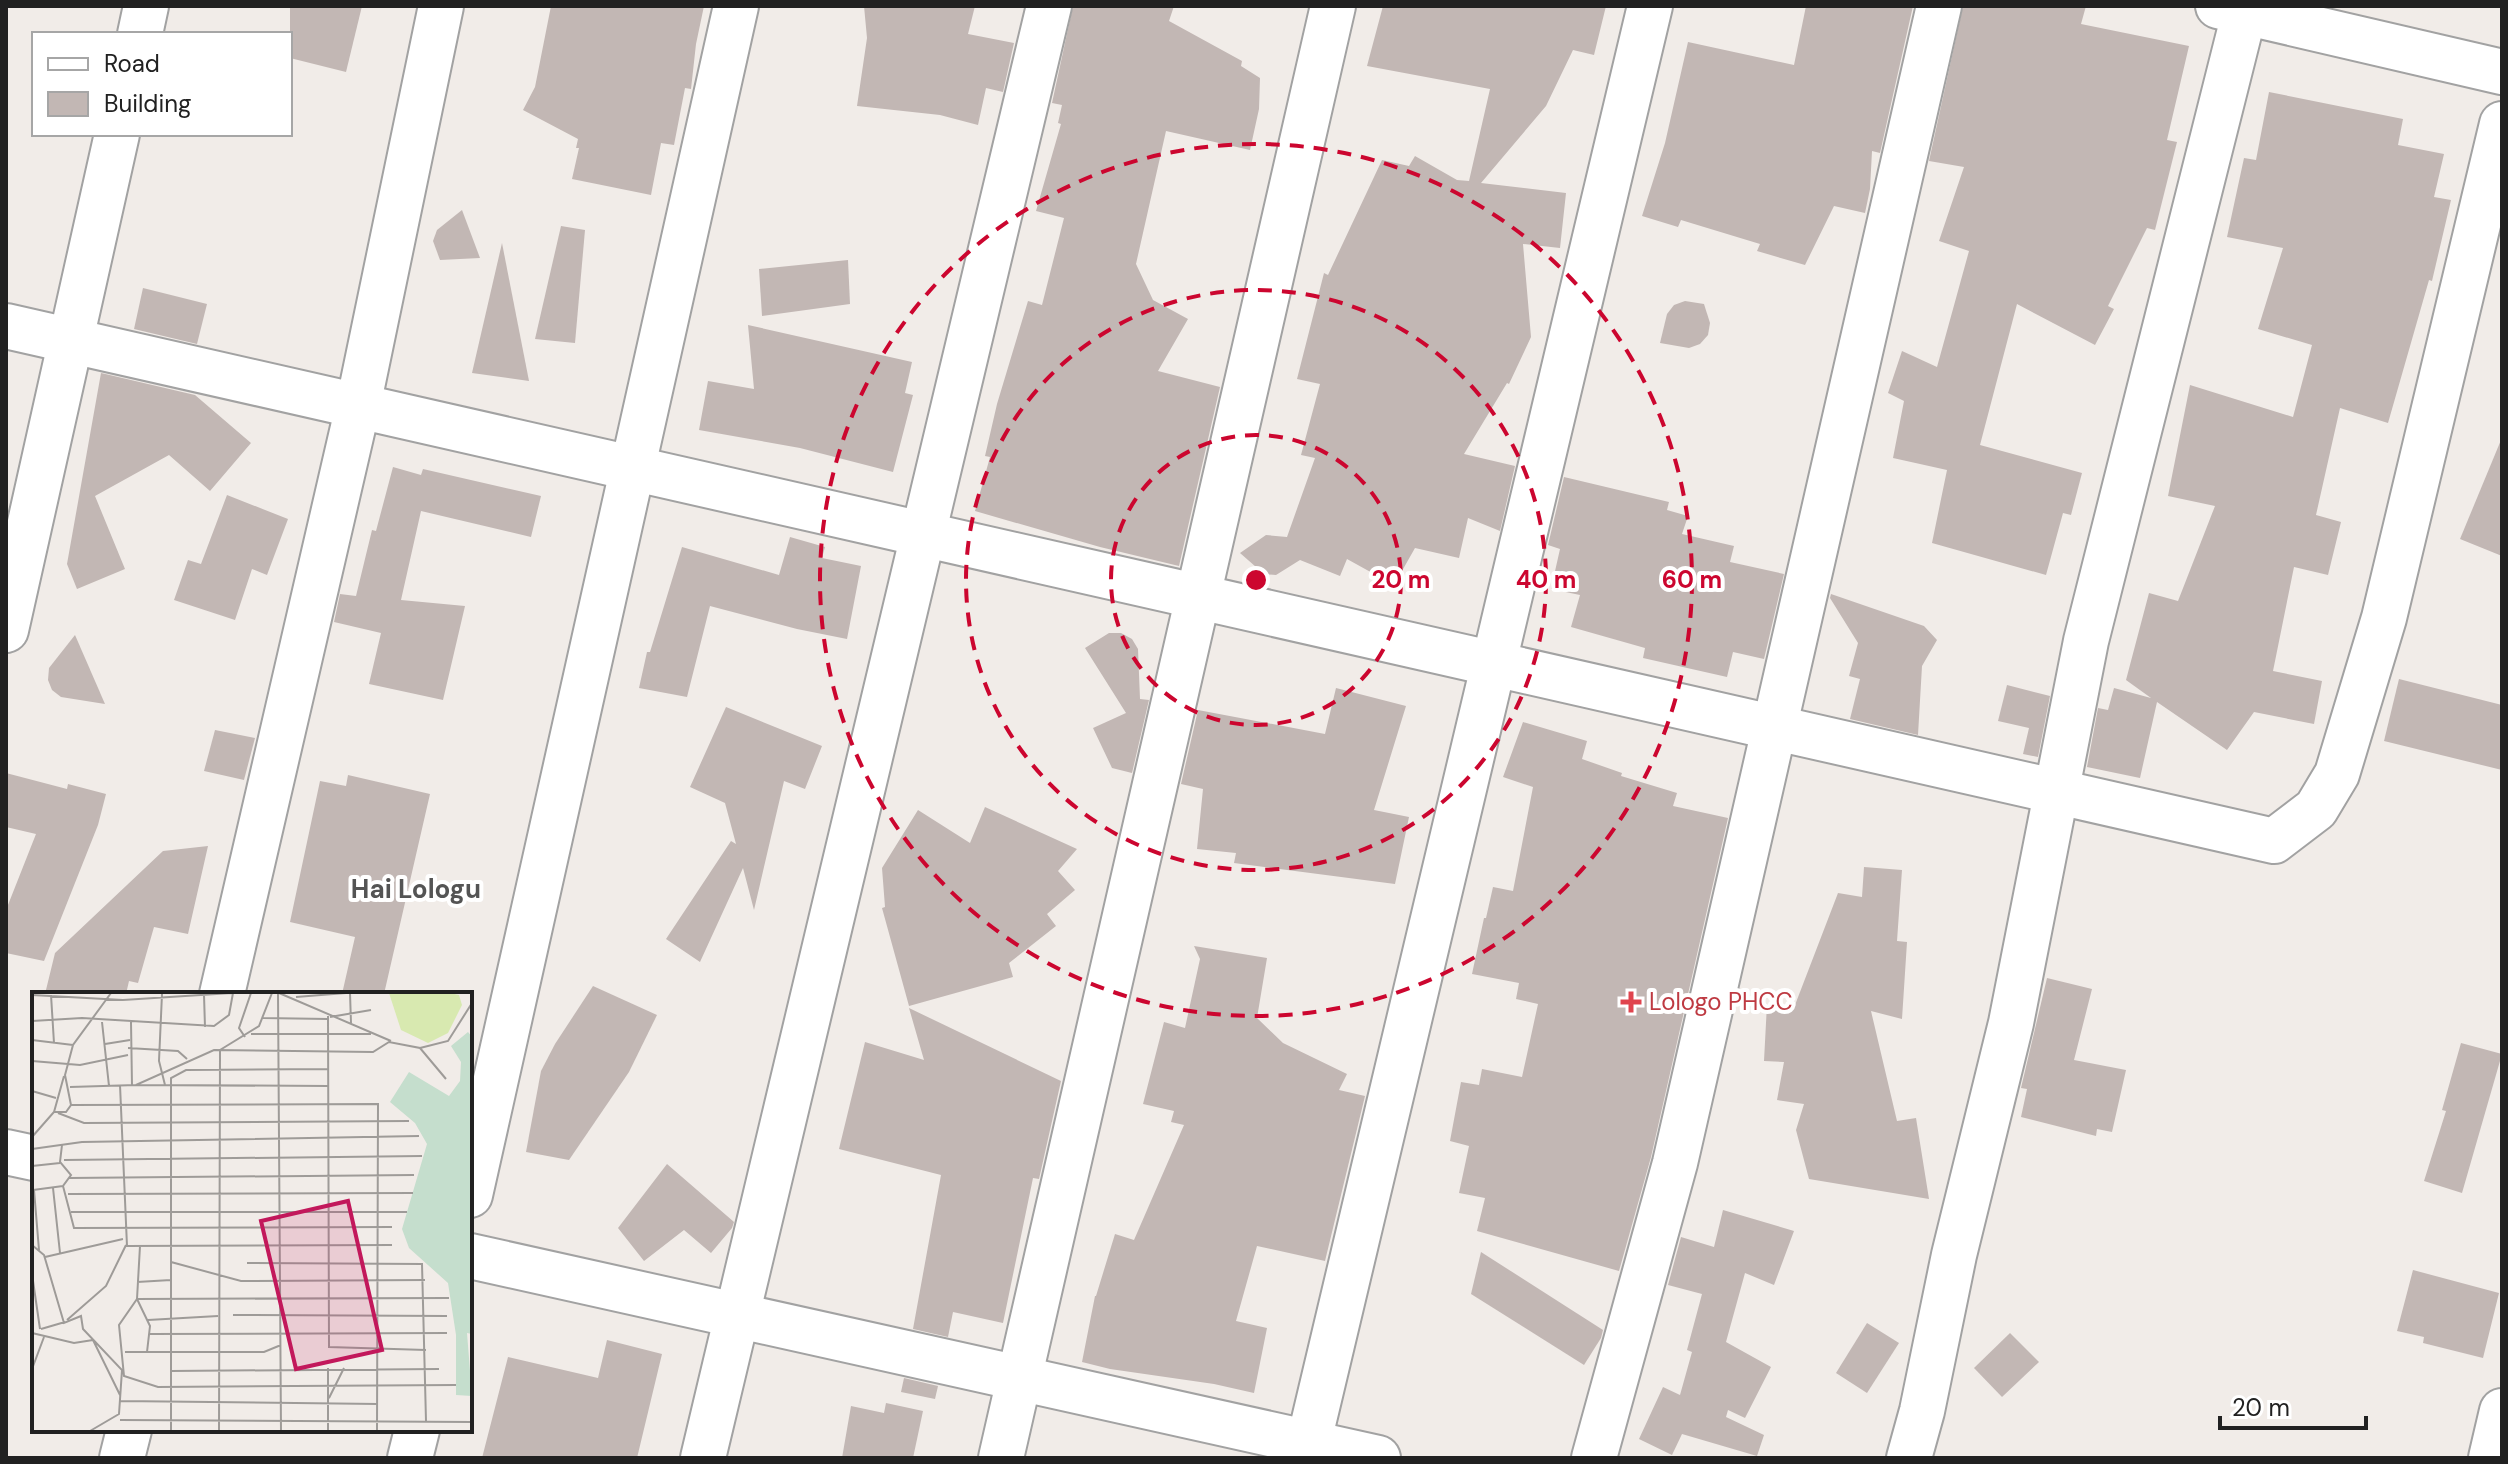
<svg xmlns="http://www.w3.org/2000/svg" width="2508" height="1464" viewBox="0 0 2508 1464" font-family="'DM Sans',sans-serif">
	<rect width="100%" height="100%" fill="#f1ece8"/>
	<g fill="#c2b7b4">
		<polygon points="290,6 362,6 346,72 290,58"/>
		<polygon points="551,6 704,6 696,44 691,89 685,88 674,145 661,143 651,195 572,179 579,148 576,148 578,139 523,110 535,87"/>
		<polygon points="864,6 975,6 968,34 1014,43 1003,92 986,88 978,125 940,115 857,106 867,38"/>
		<polygon points="1073,6 1174,6 1169,21 1242,61 1241,66 1260,78 1259,109 1250,150 1166,131 1136,264 1153,300 1188,319 1158,371 1220,387 1179,566 1100,547 975,511 990,457 985,456 997,404 1028,301 1042,305 1064,218 1036,211 1061,124 1058,123 1062,105 1052,103"/>
		<polygon points="1383,6 1606,6 1594,55 1573,50 1546,106 1481,183 1566,193 1560,248 1523,244 1531,337 1509,384 1507,383 1464,454 1515,466 1500,531 1468,518 1459,558 1415,548 1394,585 1347,559 1340,576 1300,560 1276,575 1264,574 1240,553 1266,535 1287,537 1315,458 1301,455 1320,384 1297,379 1324,273 1328,275 1382,160 1409,166 1415,156 1457,180 1469,181 1490,89 1367,66"/>
		<polygon points="1806,6 1913,6 1880,153 1872,151 1870,189 1865,213 1834,206 1805,265 1757,251 1760,244 1681,220 1678,227 1642,216 1665,143 1688,42 1794,65"/>
		<polygon points="1963,6 2086,6 2081,24 2189,46 2167,140 2177,142 2155,230 2147,228 2108,306 2114,309 2095,345 2017,304 1980,445 2082,473 2071,515 2063,513 2046,575 1932,543 1947,470 1893,458 1904,401 1888,393 1902,351 1937,367 1969,251 1939,241 1964,167 1929,161"/>
		<polygon points="2269,92 2403,119 2398,145 2444,154 2434,197 2451,200 2432,281 2429,280 2388,423 2340,408 2316,515 2341,522 2328,575 2294,567 2273,671 2322,681 2314,724 2254,712 2227,750 2157,702 2140,778 2087,767 2098,708 2108,710 2114,688 2151,698 2126,680 2149,593 2178,601 2215,506 2168,496 2190,385 2293,417 2312,345 2258,329 2283,248 2227,237 2244,158 2256,160"/>
		<polygon points="462,210 480,258 440,260 433,241 437,230"/>
		<polygon points="561,226 585,230 575,343 535,339"/>
		<polygon points="502,243 529,381 472,373"/>
		<polygon points="848,260 850,304 762,316 759,269"/>
		<polygon points="143,288 207,304 197,344 134,329"/>
		<polygon points="1685,301 1704,304 1710,323 1708,335 1700,344 1689,348 1660,343 1667,314 1674,305"/>
		<polygon points="748,325 912,362 905,393 913,395 893,472 800,448 699,430 708,381 754,389"/>
		<polygon points="101,373 195,395 251,443 210,491 169,455 95,496 125,569 77,589 67,564"/>
		<polygon points="2501,440 2502,440 2502,556 2460,539"/>
		<polygon points="393,467 421,475 423,469 541,496 531,537 421,511 401,600 465,606 443,700 369,684 381,633 334,622 340,594 356,596 372,530 376,531"/>
		<polygon points="1564,477 1669,502 1667,510 1688,516 1682,534 1734,546 1730,562 1784,574 1764,659 1733,652 1727,677 1643,658 1645,648 1571,627 1580,595 1551,589 1560,549 1548,545"/>
		<polygon points="227,495 288,519 267,575 252,569 235,620 174,600 188,560 201,564"/>
		<polygon points="790,537 825,547 822,558 861,566 847,639 797,629 710,606 687,697 639,688 647,652 650,652 682,547 779,575"/>
		<polygon points="1831,594 1924,626 1937,640 1922,666 1918,735 1850,719 1860,679 1849,676 1858,643 1830,598"/>
		<polygon points="1109,633 1121,633 1132,639 1138,649 1140,699 1149,700 1132,773 1112,768 1093,728 1126,713 1085,648"/>
		<polygon points="75,635 105,704 61,697 52,690 48,680 49,668"/>
		<polygon points="2399,679 2502,705 2502,770 2384,741"/>
		<polygon points="2007,685 2050,696 2038,757 2023,754 2029,728 1998,721"/>
		<polygon points="1336,688 1406,706 1374,810 1409,817 1395,884 1234,863 1236,853 1197,849 1203,789 1181,784 1198,710 1325,734"/>
		<polygon points="726,707 822,746 805,789 784,781 754,910 743,868 700,962 666,939 731,841 736,844 725,803 690,787"/>
		<polygon points="1523,722 1587,741 1582,759 1622,773 1621,776 1677,793 1673,806 1728,818 1651,1157 1619,1271 1477,1231 1485,1198 1459,1193 1469,1146 1450,1141 1461,1082 1479,1085 1482,1069 1522,1077 1538,1004 1516,999 1519,983 1472,974 1484,918 1486,918 1493,887 1513,891 1533,787 1503,777"/>
		<polygon points="215,730 255,738 244,780 204,771"/>
		<polygon points="6,773 67,789 68,784 106,794 98,825 44,961 6,953 6,910 36,834 6,827"/>
		<polygon points="348,775 430,794 384,994 342,994 355,937 290,922 320,781 346,786"/>
		<polygon points="985,807 1077,849 1058,871 1075,890 1047,914 1056,926 1009,963 1013,977 909,1006 882,908 885,907 882,868 918,810 970,843"/>
		<polygon points="208,846 188,934 154,927 138,983 129,981 126,994 45,994 55,953 163,851"/>
		<polygon points="1864,867 1902,870 1897,941 1907,942 1902,1019 1871,1011 1897,1121 1916,1118 1929,1199 1809,1179 1796,1130 1804,1104 1777,1100 1784,1062 1764,1061 1767,1004 1795,1005 1838,893 1862,897"/>
		<polygon points="1194,946 1267,958 1257,1018 1283,1043 1347,1074 1339,1090 1365,1096 1325,1261 1257,1246 1236,1321 1267,1328 1254,1393 1214,1384 1110,1369 1082,1362 1095,1296 1096,1296 1115,1234 1134,1240 1184,1125 1171,1122 1174,1111 1143,1104 1164,1022 1185,1028 1200,959"/>
		<polygon points="2047,978 2092,989 2074,1060 2126,1070 2112,1132 2097,1129 2096,1136 2021,1117 2027,1089 2021,1088"/>
		<polygon points="593,986 657,1015 629,1072 569,1160 526,1152 541,1071 555,1044"/>
		<polygon points="909,1008 1061,1081 1039,1179 1033,1178 1003,1323 953,1312 948,1337 913,1329 941,1175 839,1149 865,1042 924,1060"/>
		<polygon points="2461,1043 2502,1054 2462,1193 2424,1181 2446,1111 2442,1110"/>
		<polygon points="667,1164 734,1222 732,1228 711,1253 684,1230 644,1261 618,1228"/>
		<polygon points="1723,1210 1794,1231 1774,1285 1745,1273 1726,1342 1771,1367 1745,1418 1728,1410 1726,1417 1764,1435 1757,1456 1682,1434 1672,1455 1639,1439 1663,1387 1680,1395 1692,1352 1687,1350 1702,1294 1668,1285 1681,1237 1714,1247"/>
		<polygon points="1481,1252 1603,1330 1601,1338 1584,1365 1471,1294"/>
		<polygon points="2413,1270 2499,1293 2483,1358 2423,1343 2424,1337 2397,1331"/>
		<polygon points="1867,1323 1899,1343 1867,1393 1836,1373"/>
		<polygon points="2010,1333 2039,1362 2002,1397 1974,1368"/>
		<polygon points="607,1340 662,1354 637,1458 482,1458 508,1357 598,1378"/>
		<polygon points="904,1378 938,1386 935,1399 901,1392"/>
		<polygon points="886,1403 923,1411 913,1458 842,1458 851,1406 884,1413"/>
	</g>
	<g fill="none" stroke-linecap="round" stroke-linejoin="round">
		<g stroke="#a2a2a2" stroke-width="48">
			<g id="minor">
				<polyline points="2218,6 2502,72"/>
				<polyline points="140,34 146,6"/>
				<polyline points="6,326 2274,841 2316,809 2337,774 2384,618 2502,124"/>
				<polyline points="6,630 117,134"/>
				<polyline points="222,994 358,406 441,6"/>
				<polyline points="6,1152 34,1158"/>
				<polyline points="470,1195 736,6"/>
				<polyline points="470,1256 1378,1458"/>
				<polyline points="122,1458 129,1430"/>
				<polyline points="410,1458 417,1430"/>
				<polyline points="703,1458 1049,6"/>
				<polyline points="1001,1458 1333,6"/>
				<polyline points="1305,1458 1650,6"/>
				<polyline points="1594,1458 1675,1163 1939,6"/>
				<polyline points="1909,1458 1922,1411 1954,1255 2011,1023 2086,641 2246,6"/>
				<polyline points="2491,1458 2502,1411"/>
			</g>
		</g>
		<use href="#minor" stroke="#fff" stroke-width="44"/>
	</g>
	<g fill="none" stroke="#cc062f" stroke-width="4" stroke-dasharray="14 10">
		<circle cx="1256" cy="580" r="145"/>
		<circle cx="1256" cy="580" r="290"/>
		<circle cx="1256" cy="580" r="436"/>
	</g>
	<path fill="#e0444e" stroke="#fff" stroke-width="3" d="M1627 990h8v8h8v8h-8v8h-8v-8h-8v-8h8z"/>
	<g text-anchor="middle" stroke-width="8" stroke-linejoin="round" paint-order="stroke">
		<g font-size="24" fill="#be3a42" stroke="#fff" text-anchor="start">
			<text x="1649" y="1010">Lologo PHCC</text>
		</g>
		<g font-size="26" font-weight="bold" fill="#545454" stroke="#fff">
			<text x="416" y="898">Hai Lologu</text>
		</g>
	</g>
	<g transform="translate(32 992)">
		<rect width="440" height="440" fill="#f1ece8"/>
		<path d="M357 1H418L427 3 430 13 416 41 396 51 369 38Z" fill="#d8e9b0"/>
		<path d="M436 40 440 45V342L435 341 440 404 424 403V343L416 291 377 256 370 237 395 152 383 131 358 110 377 80 417 104 428 89 429 70 419 54Z" fill="#c5decd"/>
		<path fill="none" stroke="#9e9b98" stroke-width="2" d="M246 1 249 439M247 1 359 49M318 1 319 31M130 2 127 69 133 93M0 3 91 8 200 1M19 3 22 51M172 3 173 35M264 5 314 1M296 24 297 355 394 358M298 25 339 18M231 26 296 27M0 29 50 26 182 34 197 23 201 1M70 30 77 94M99 30 100 94M219 42H339M213 45 207 36 219 1M0 48 41 53M73 52 98 48M96 56 146 59 155 67M388 56 416 49 440 11M188 58 227 34 240 1M0 69 48 73 96 63M88 93 95 254 360 253M104 93 296 94M38 95 104 93 182 58 341 60 357 50 388 56 414 87M0 99 24 106M39 113 346 112 345 439M22 120H34L39 113 33 83 41 53 79 1M26 121 52 131 377 129M0 145 22 120 32 84M30 153 28 170 39 183 31 194 42 236 360 235M0 157 50 150 387 144M32 168 390 164M0 174 28 171M37 186 382 183M21 196 28 261M1 198 31 194M2 198 7 258M36 202 381 201M39 220H375M0 253 12 263 32 331 49 324 51 337 90 378 87 422 58 439M108 254 105 307 118 334 115 360M13 265 91 247M139 270 209 289 393 288M215 271 390 272 394 429M0 282 8 337M105 290 139 288M417 306 105 307 87 333 92 384 126 395 424 393M201 323 415 324M35 328 74 294 94 253M116 328 186 324M9 337 33 330M0 341 42 351 61 348M117 342 415 341M61 348 88 403M93 360H232L249 353M296 376V439M0 377 12 345M139 379 407 377M297 406 312 376M88 409 346 412M88 428 440 430M139 439V86L154 78 296 77M187 439 188 59"/>
		<path fill="#c2185b" fill-opacity="0.15" stroke="#c2185b" stroke-width="4" d="M316 209 350 358 264 377 229 229Z"/>
		<rect width="440" height="440" fill="none" stroke="#212121" stroke-width="4"/>
	</g>
	<circle cx="1256" cy="580" r="12" fill="#cc062f" stroke="#fff" stroke-width="4"/>
	<g font-size="24" text-anchor="middle" font-weight="bold" fill="#cc062f" stroke="#fff" stroke-width="8" stroke-linejoin="round" paint-order="stroke">
		<text x="1401" y="588">20 m</text>
		<text x="1546" y="588">40 m</text>
		<text x="1692" y="588">60 m</text>
	</g>
	<rect width="2508" height="1464" fill="none" stroke="#212121" stroke-width="16"/>
	<rect x="32" y="32" width="260" height="104" fill="#ffffff" stroke="#a6a6a6" stroke-width="2"/>
	<rect x="48" y="58" width="40" height="12" fill="#ffffff" stroke="#a6a6a6" stroke-width="2"/>
	<text x="104" y="72" font-size="24" fill="#212121">Road</text>
	<rect x="48" y="92" width="40" height="24" fill="#c2b7b4" stroke="#a6a6a6" stroke-width="2"/>
	<text x="104" y="112" font-size="24" fill="#212121">Building</text>
	<path d="M2220 1416v12h146v-12" fill="none" stroke="#212121" stroke-width="4"/>
	<text x="2232" y="1416" font-size="24" fill="#212121" stroke="#ffffff" stroke-width="6" paint-order="stroke">20 m</text>
</svg>
